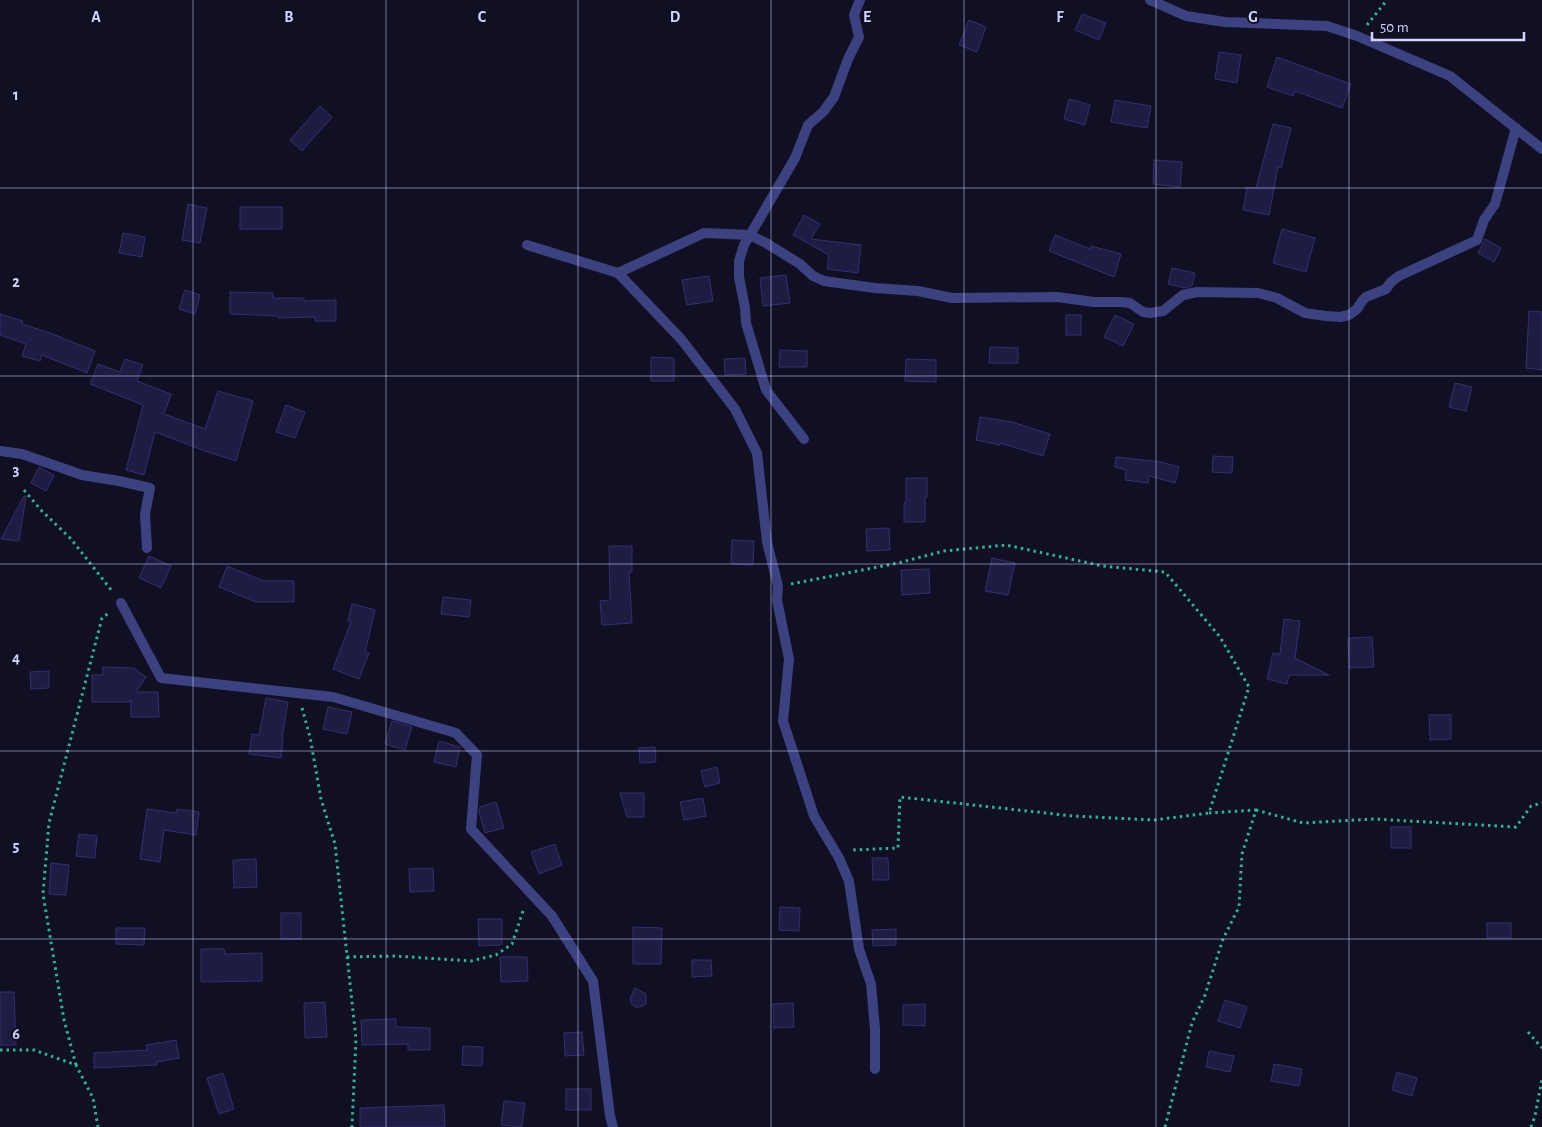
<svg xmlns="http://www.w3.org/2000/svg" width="1542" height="1127" viewBox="0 0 1542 1127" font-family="'Alegreya Sans',sans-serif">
	<rect width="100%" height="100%" fill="#100f23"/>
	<g fill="#1f1c43" stroke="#332f6e">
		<polygon points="1082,14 1106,23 1099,40 1075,30"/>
		<polygon points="969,20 986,27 977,52 959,45"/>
		<polygon points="1219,52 1241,55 1237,83 1215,79"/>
		<polygon points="1277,57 1351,84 1342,108 1295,91 1293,96 1267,87"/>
		<polygon points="1069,99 1090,105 1085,125 1064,119"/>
		<polygon points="1115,100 1151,106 1147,128 1111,122"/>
		<polygon points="320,106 332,117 302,151 290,140"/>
		<polygon points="1273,124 1291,128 1281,168 1278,167 1269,215 1243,210 1247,187 1256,188"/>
		<polygon points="1154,160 1182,162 1180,187 1153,184"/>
		<polygon points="188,204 207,208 200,243 182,240"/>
		<rect x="240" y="207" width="42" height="22"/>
		<polygon points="804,215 820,224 811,239 861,245 858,273 827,269 829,255 793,235"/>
		<polygon points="1282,229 1315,238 1306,272 1273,263"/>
		<polygon points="123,233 145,237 142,257 119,253"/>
		<polygon points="1055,235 1090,249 1091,246 1121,254 1114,277 1049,251"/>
		<polygon points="1485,239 1501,248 1494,262 1478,253"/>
		<polygon points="1172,268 1195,273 1192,286 1185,288 1168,284"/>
		<polygon points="786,275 790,303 763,306 760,278"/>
		<polygon points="709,276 713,301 687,305 682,280"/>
		<polygon points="185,290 200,295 195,314 179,309"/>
		<polygon points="230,292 273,293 273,298 304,298 304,301 336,300 336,321 315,321 315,317 278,318 278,316 230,314"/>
		<polygon points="1529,311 1542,312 1542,370 1526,368"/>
		<polygon points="0,314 23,321 22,324 50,333 95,351 87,373 42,355 40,361 22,356 26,344 0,335"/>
		<rect x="1066" y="315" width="15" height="20"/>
		<polygon points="1115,315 1134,324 1123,346 1104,337"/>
		<polygon points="990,347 1018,348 1018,363 989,363"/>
		<polygon points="780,350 807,351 807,367 779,367"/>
		<polygon points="651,357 674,358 674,381 651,381"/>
		<polygon points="745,358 746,374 725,375 724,359"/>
		<polygon points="125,359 143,365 137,381 171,394 164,414 205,429 218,391 253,401 236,461 208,452 155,432 144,475 126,470 143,405 90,384 98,364 120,372"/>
		<polygon points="906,359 936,360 936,382 905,381"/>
		<polygon points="1455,383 1472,387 1466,411 1449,407"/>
		<polygon points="286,405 305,412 295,438 276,432"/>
		<polygon points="980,417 1012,422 1050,434 1043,456 1000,443 1000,445 976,440"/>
		<polygon points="1213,456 1233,457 1232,473 1212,472"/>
		<polygon points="1116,457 1161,462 1179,467 1175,483 1149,476 1148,483 1125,480 1126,470 1115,467"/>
		<polygon points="39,467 54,475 46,491 31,483"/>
		<polygon points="906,478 927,478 927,497 925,497 925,522 904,522 904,503 906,503"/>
		<polygon points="24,496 26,496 19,541 1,539"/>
		<polygon points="889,528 890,550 867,551 866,529"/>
		<polygon points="732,540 754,541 753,565 731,564"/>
		<polygon points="609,546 632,546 632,572 629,572 632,623 602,625 600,601 610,600"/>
		<polygon points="149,556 171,566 161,588 139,578"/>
		<polygon points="992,558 1015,563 1008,595 985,591"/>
		<polygon points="227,566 264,581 294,581 294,602 256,602 219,587"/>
		<polygon points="929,569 930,593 902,595 901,570"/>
		<polygon points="443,597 471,600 469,617 441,614"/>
		<polygon points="352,604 375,610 365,652 369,653 359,679 333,669 351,622 348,621"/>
		<polygon points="1284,619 1300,621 1295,658 1329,675 1289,675 1287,684 1267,679 1273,653 1280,654"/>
		<polygon points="1372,637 1374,667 1349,668 1348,638"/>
		<polygon points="103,667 134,668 146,677 136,692 158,692 159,717 131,717 131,700 130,702 92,702 92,675 103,675"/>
		<polygon points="49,671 49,688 31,689 30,672"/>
		<polygon points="266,698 288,702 282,738 283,738 281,758 249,754 252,734 259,735"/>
		<polygon points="328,707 352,712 347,734 323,729"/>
		<polygon points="1429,715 1451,715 1451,739 1430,740"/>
		<polygon points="392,721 412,727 405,750 385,744"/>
		<polygon points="439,741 460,747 456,767 434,762"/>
		<polygon points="655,747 656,762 640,763 639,748"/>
		<polygon points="717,767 720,783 705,787 701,771"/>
		<polygon points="620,793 644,793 644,817 627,817"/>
		<polygon points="703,798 706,816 684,820 680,802"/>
		<polygon points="496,802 504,828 485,833 479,812 480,807"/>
		<polygon points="147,809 176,813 177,809 199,812 196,835 164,830 160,862 140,859"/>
		<rect x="1391" y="827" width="20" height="21"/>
		<polygon points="79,834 97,836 95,858 76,856"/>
		<polygon points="555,844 562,865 539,874 531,852"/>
		<polygon points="872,858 888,858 889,880 873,880"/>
		<polygon points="256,859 257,887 234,888 233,860"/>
		<polygon points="51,863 69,865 66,895 49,894"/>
		<polygon points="433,868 434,891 410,892 409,869"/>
		<polygon points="780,907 800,908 799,931 779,930"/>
		<rect x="281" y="913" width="20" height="26"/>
		<polygon points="478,919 502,919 502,945 479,946"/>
		<rect x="1487" y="923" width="24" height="15"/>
		<polygon points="633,927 662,928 661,964 633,964"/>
		<polygon points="116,928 145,928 144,945 116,944"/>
		<polygon points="896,929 896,945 873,946 872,930"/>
		<polygon points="201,949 224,949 225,954 262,953 262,981 201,982"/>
		<polygon points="500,957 527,957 528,981 501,982"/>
		<polygon points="692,960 711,960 712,976 692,977"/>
		<polygon points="635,988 646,994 646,1004 640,1007 635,1007 631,1003 630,998"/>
		<polygon points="0,992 14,992 16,1045 0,1045"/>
		<polygon points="1225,1000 1247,1007 1240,1028 1218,1021"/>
		<polygon points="325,1002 327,1037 305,1038 304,1003"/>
		<polygon points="793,1003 794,1027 774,1028 773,1004"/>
		<polygon points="925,1004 925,1026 903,1025 903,1005"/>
		<polygon points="396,1019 396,1027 430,1028 430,1050 408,1050 408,1044 362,1045 361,1020"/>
		<polygon points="582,1032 584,1055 565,1056 564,1033"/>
		<polygon points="176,1040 179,1058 157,1062 157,1065 94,1068 94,1053 147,1050 146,1045"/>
		<polygon points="463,1046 483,1047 482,1066 462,1065"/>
		<polygon points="1209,1051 1234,1056 1230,1072 1206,1067"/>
		<polygon points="1274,1064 1302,1069 1299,1086 1271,1081"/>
		<polygon points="1397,1072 1417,1078 1412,1096 1392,1090"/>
		<polygon points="223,1073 234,1109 219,1114 207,1078"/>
		<rect x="566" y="1089" width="25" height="21"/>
		<polygon points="504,1101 525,1103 522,1127 501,1125"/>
		<polygon points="444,1105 445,1127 360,1127 360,1108"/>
	</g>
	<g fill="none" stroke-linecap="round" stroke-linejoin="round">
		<g stroke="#34b099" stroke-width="3" stroke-dasharray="2.5 4" stroke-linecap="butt">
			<polyline points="1367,25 1387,0"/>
			<polyline points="24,490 41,510 71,539 112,591"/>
			<polyline points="791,584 898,563 944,551 1006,545 1103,566 1165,572 1220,637 1249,687 1209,813 1154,820 1073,816 900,797 898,848 852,850"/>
			<polyline points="302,708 310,737 321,799 335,844 356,1039 352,1127"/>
			<polyline points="1256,810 1303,823 1374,819 1516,827 1531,806 1542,803"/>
			<polyline points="347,957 395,956 471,961 496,955 512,944 524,908"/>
			<polyline points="1528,1032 1542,1048"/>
			<polyline points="0,1050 34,1050 76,1065 93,1098 98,1127"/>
			<polyline points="76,1065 64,1020 43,894 49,823 102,618 110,612"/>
			<polyline points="1165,1127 1192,1023 1205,995 1223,939 1239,907 1242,854 1256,810 1209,813"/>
			<polyline points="1531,1127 1535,1116 1542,1079"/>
		</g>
		<polyline stroke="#3c4280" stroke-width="10" points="0,451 22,454 82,475 119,481 150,488 145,514 147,548"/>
		<g stroke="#3c4280" stroke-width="10">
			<polyline points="1150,0 1186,16 1225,22 1327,26 1357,36 1450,76 1542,149"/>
			<polyline points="527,245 618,273 704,233 750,235 766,243 800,264 813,276 824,281 875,288 918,291 952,298 1057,297 1094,302 1121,302 1130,303 1143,312 1150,313 1163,311 1183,295 1197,292 1258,293 1277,298 1305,313 1326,316 1340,317 1349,315 1357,309 1362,301 1366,297 1386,289 1391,282 1399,276 1477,240 1484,220 1495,204 1516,128"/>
			<polyline points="618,273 681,339 735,409 757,453 767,542 778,586 777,600 789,659 783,721 814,816 839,858 849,881 859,949 871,984 875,1029 875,1069"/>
			<polyline points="804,439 766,390 746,323 745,308 739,277 739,261 744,245 750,235 795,158 808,125 823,112 834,97 848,59 859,37 854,15 860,0"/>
			<polyline points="121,603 161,678 333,697 456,733 477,755 471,829 552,916 593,981 610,1116 613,1127"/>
		</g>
	</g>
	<path fill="none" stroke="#d3d3fd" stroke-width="1" stroke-opacity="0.55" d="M193 0V1127M386 0V1127M578 0V1127M771 0V1127M964 0V1127M1156 0V1127M1349 0V1127M0 188H1542M0 376H1542M0 564H1542M0 751H1542M0 939H1542"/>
	<g font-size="16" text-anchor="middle" font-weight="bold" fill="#d3d3fd" stroke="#100f23" stroke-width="4" stroke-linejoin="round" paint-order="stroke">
		<text x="96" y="22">A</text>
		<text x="289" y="22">B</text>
		<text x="482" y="22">C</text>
		<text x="675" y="22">D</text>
		<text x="867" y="22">E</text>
		<text x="1060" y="22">F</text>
		<text x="1253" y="22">G</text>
		<text x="16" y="100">1</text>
		<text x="16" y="287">2</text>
		<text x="16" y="475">3</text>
		<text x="16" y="663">4</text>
		<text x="16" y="851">5</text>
		<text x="16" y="1039">6</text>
	</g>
	<path d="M1372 32v8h152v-8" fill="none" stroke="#d3d3fd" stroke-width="2.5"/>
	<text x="1380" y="32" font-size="15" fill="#d3d3fd" stroke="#100f23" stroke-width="4" paint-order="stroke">50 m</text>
</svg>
